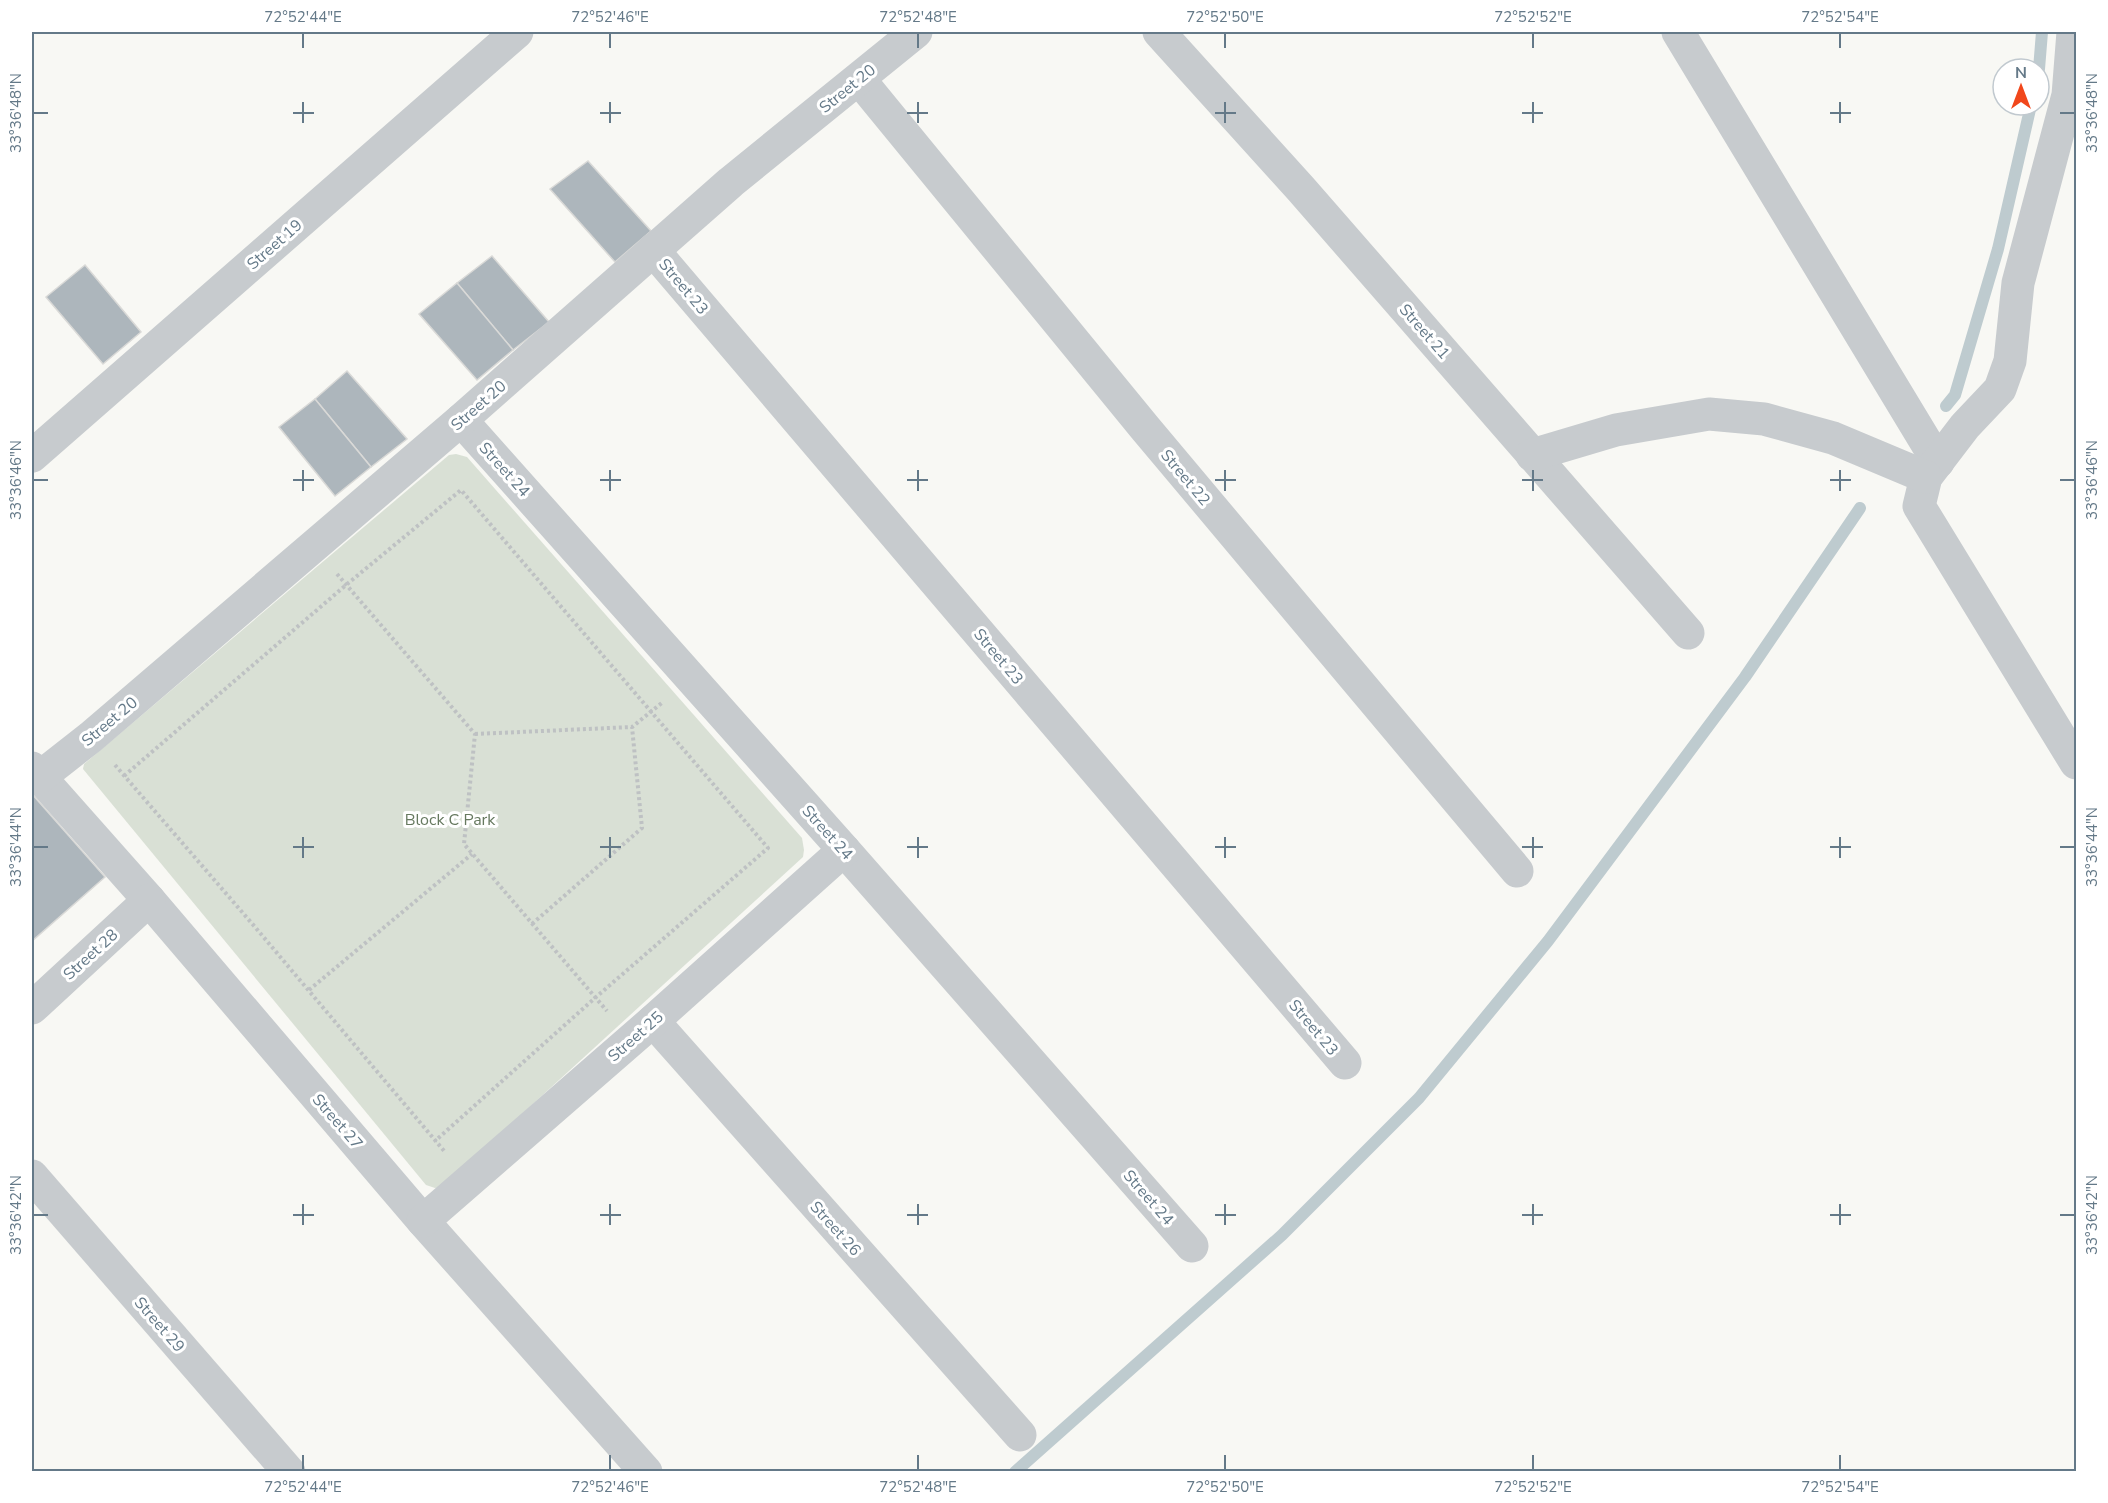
<svg xmlns="http://www.w3.org/2000/svg" width="2108" height="1503" viewBox="0 0 2108 1503" font-family="'Nunito Sans',sans-serif">
	<rect width="100%" height="100%" fill="#f8f8f4"/>
	<polygon fill="#d9e0d5" points="456,454 467,457 802,838 804,850 803,857 442,1187 435,1188 426,1185 83,769 84,764 449,455"/>
	<g fill="none" stroke-linecap="round" stroke-linejoin="round">
		<g stroke="#becbcf" stroke-width="12">
			<polyline points="2039,69 2042,32"/>
			<polyline points="1946,406 1955,395 1998,249 2031,105"/>
			<polyline points="1015,1472 1282,1235 1419,1098 1548,941 1745,677 1860,508"/>
		</g>
	</g>
	<g fill="#adb6bc" stroke="#d9d9d7" stroke-width="1.5">
		<polygon points="588,161 651,231 615,262 550,189"/>
		<polygon points="492,256 549,322 513,350 457,283"/>
		<polygon points="85,265 141,332 103,364 46,297"/>
		<polygon points="457,283 513,350 477,380 419,314"/>
		<polygon points="347,371 407,439 371,467 315,399"/>
		<polygon points="315,399 371,467 335,496 279,427"/>
		<polygon points="32,794 105,877 32,941"/>
	</g>
	<g fill="none" stroke-linecap="round" stroke-linejoin="round">
		<g stroke="#bec1c3" stroke-width="4" stroke-dasharray="3 3" stroke-linecap="butt">
			<polyline points="337,574 475,734 464,844 607,1011"/>
			<polyline points="475,734 632,727 663,702"/>
			<polyline points="115,765 255,927 445,1152"/>
			<polyline points="124,776 346,585 461,490 768,848 595,998 435,1141"/>
			<polyline points="532,924 642,828 632,727"/>
			<polyline points="309,990 472,854"/>
		</g>
		<g stroke="#c7cbce" stroke-width="33">
			<polyline points="1159,32 1301,189 1688,633"/>
			<polyline points="1678,32 1938,462"/>
			<polyline points="2073,32 2068,95 2018,283 2010,361 2000,389 1965,426 1926,477 1919,506 2076,763"/>
			<polyline points="859,79 1145,428 1517,871"/>
			<polyline points="653,250 1345,1063"/>
			<polyline points="461,420 844,850 1192,1246"/>
			<polyline points="1532,455 1616,430 1709,414 1764,419 1833,438 1926,477"/>
			<polyline points="32,456 517,32"/>
			<polyline points="32,768 149,900 423,1221 646,1472"/>
			<polyline points="40,777 91,737 461,420 731,182 916,32"/>
			<polyline points="32,1008 149,900"/>
			<polyline points="653,1021 1020,1435"/>
			<polyline points="32,1176 289,1472"/>
			<polyline points="423,1221 653,1021 844,850"/>
		</g>
	</g>
	<path fill="none" stroke="#647988" stroke-width="2" d="M303 33V48M610 33V48M918 33V48M1225 33V48M1533 33V48M1840 33V48M303 102V123M610 102V123M918 102V123M1225 102V123M1533 102V123M1840 102V123M33 113H48M293 113H314M600 113H621M907 113H928M1215 113H1236M1522 113H1543M1830 113H1851M2060 113H2075M303 470V491M610 470V491M918 470V491M1225 470V491M1533 470V491M1840 470V491M33 480H48M293 480H314M600 480H621M907 480H928M1215 480H1236M1522 480H1543M1830 480H1851M2060 480H2075M303 837V858M610 837V858M918 837V858M1225 837V858M1533 837V858M1840 837V858M33 847H48M293 847H314M600 847H621M907 847H928M1215 847H1236M1522 847H1543M1830 847H1851M2060 847H2075M303 1204V1225M610 1204V1225M918 1204V1225M1225 1204V1225M1533 1204V1225M1840 1204V1225M33 1215H48M293 1215H314M600 1215H621M907 1215H928M1215 1215H1236M1522 1215H1543M1830 1215H1851M2060 1215H2075M303 1455V1470M610 1455V1470M918 1455V1470M1225 1455V1470M1533 1455V1470M1840 1455V1470"/>
	<g text-anchor="middle" stroke-width="6" stroke-linejoin="round" paint-order="stroke">
		<g font-size="16" fill="#647988" stroke="#fff">
			<text transform="translate(847 88) rotate(-39)" y="6">Street 20</text>
			<text transform="translate(274 244) rotate(-41)" y="6">Street 19</text>
			<text transform="translate(684 286) rotate(50)" y="6">Street 23</text>
			<text transform="translate(1425 331) rotate(49)" y="6">Street 21</text>
			<text transform="translate(478 405) rotate(-41)" y="6">Street 20</text>
			<text transform="translate(505 469) rotate(48)" y="6">Street 24</text>
			<text transform="translate(1186 477) rotate(50)" y="6">Street 22</text>
			<text transform="translate(999 656) rotate(50)" y="6">Street 23</text>
			<text transform="translate(109 721) rotate(-40)" y="6">Street 20</text>
			<text transform="translate(828 832) rotate(48)" y="6">Street 24</text>
			<text transform="translate(90 954) rotate(-42)" y="6">Street 28</text>
			<text transform="translate(1314 1027) rotate(50)" y="6">Street 23</text>
			<text transform="translate(635 1036) rotate(-41)" y="6">Street 25</text>
			<text transform="translate(338 1121) rotate(49)" y="6">Street 27</text>
			<text transform="translate(1149 1197) rotate(49)" y="6">Street 24</text>
			<text transform="translate(836 1228) rotate(48)" y="6">Street 26</text>
			<text transform="translate(160 1324) rotate(49)" y="6">Street 29</text>
		</g>
		<g font-size="16" fill="#66795f" stroke="#fff">
			<text x="450" y="825">Block C Park</text>
		</g>
	</g>
	<rect width="2108" height="1503" fill="none" stroke="#ffffff" stroke-width="66"/>
	<g transform="translate(2021 87)"><circle r="28" fill="#ffffff" stroke="#c1c9cf" stroke-width="1.5"/>
	<path d="M0-4.5L10 22L0 15L-10 22Z" fill="#f1471b"/>
	<text y="-9" font-size="16" font-weight="bold" text-anchor="middle" fill="#647988">N</text>
	</g>
	<rect x="33" y="33" width="2042" height="1437" fill="none" stroke="#647988" stroke-width="2"/>
	<g font-size="15" text-anchor="middle" fill="#647988">
		<text x="303" y="22">72°52'44"E</text>
		<text x="610" y="22">72°52'46"E</text>
		<text x="918" y="22">72°52'48"E</text>
		<text x="1225" y="22">72°52'50"E</text>
		<text x="1533" y="22">72°52'52"E</text>
		<text x="1840" y="22">72°52'54"E</text>
		<text transform="translate(16 113) rotate(-90)" y="5">33°36'48"N</text>
		<text transform="translate(2092 113) rotate(-90)" y="5">33°36'48"N</text>
		<text transform="translate(16 480) rotate(-90)" y="5">33°36'46"N</text>
		<text transform="translate(2092 480) rotate(-90)" y="5">33°36'46"N</text>
		<text transform="translate(16 847) rotate(-90)" y="5">33°36'44"N</text>
		<text transform="translate(2092 847) rotate(-90)" y="5">33°36'44"N</text>
		<text transform="translate(16 1215) rotate(-90)" y="5">33°36'42"N</text>
		<text transform="translate(2092 1215) rotate(-90)" y="5">33°36'42"N</text>
		<text x="303" y="1492">72°52'44"E</text>
		<text x="610" y="1492">72°52'46"E</text>
		<text x="918" y="1492">72°52'48"E</text>
		<text x="1225" y="1492">72°52'50"E</text>
		<text x="1533" y="1492">72°52'52"E</text>
		<text x="1840" y="1492">72°52'54"E</text>
	</g>
</svg>
